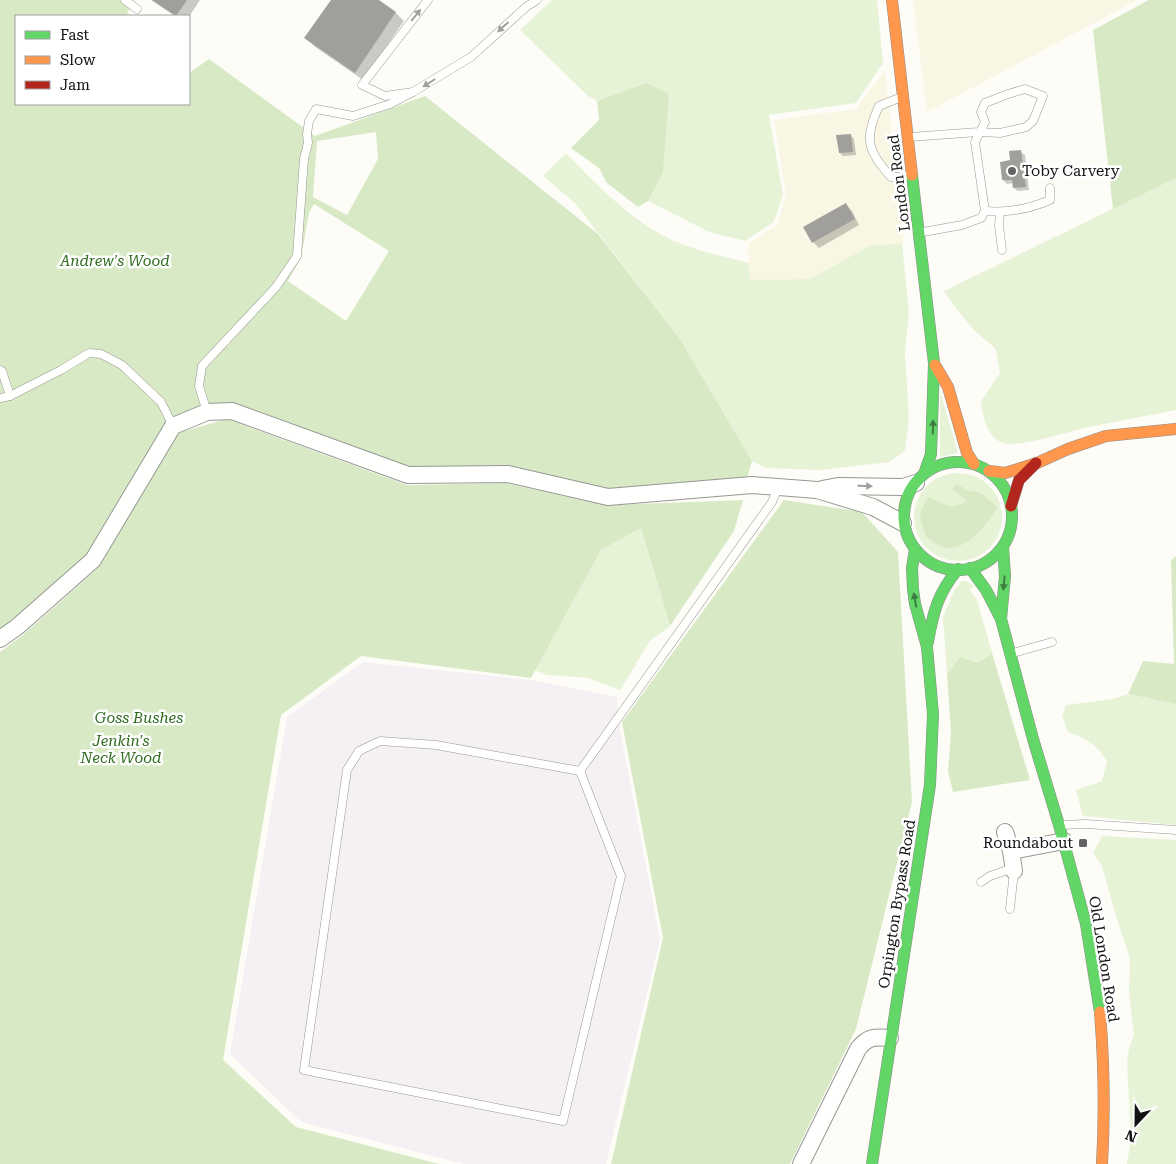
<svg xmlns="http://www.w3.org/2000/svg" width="1176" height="1164" viewBox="0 0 1176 1164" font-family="'Roboto Serif',serif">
	<rect width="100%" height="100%" fill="#fdfcf7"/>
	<polygon fill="#f5f0f3" points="363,662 531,680 617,697 619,724 660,939 606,1164 464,1164 301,1122 230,1054 287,717"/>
	<g fill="#f9f7e4">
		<polygon points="913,0 1137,0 927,112"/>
		<polygon points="885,70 904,244 871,245 810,279 750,280 748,244 777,225 786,195 774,120 856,109"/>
	</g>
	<g fill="#e7f3d7">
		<polygon points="552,0 877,0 883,63 856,103 769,115 783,195 774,222 745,241 709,232 648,201 663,173 646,83 597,101 588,96 520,30"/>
		<path d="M566 153C592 180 623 212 655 231 683 248 717 255 749 263L750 280 810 279 871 245 902 244 909 312 905 352 909 418 905 451 889 462 821 470 766 468 752 461 680 339 575 203 543 176Z"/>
		<path d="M1176 178V410C1147 416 1118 421 1089 427 1070 431 1019 448 1003 443 986 437 983 416 981 401L1000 373 996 349 974 330 954 306 944 291Z"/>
		<polygon points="940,391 958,453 940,457"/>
		<circle cx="958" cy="517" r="44"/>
		<polygon points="641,528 670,626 650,641 620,690 588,678 547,675 535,670 601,550"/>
		<polygon points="962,581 967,581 974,587 970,589 977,600 992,653 978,663 960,658 947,675 943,617 954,591"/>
		<path d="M1128 694 1176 704V825L1083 816 1076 790 1102 781 1107 761C1097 744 1086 739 1068 732L1062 716 1066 705 1113 699Z"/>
		<polygon points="1102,836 1176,840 1176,1164 1127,1164 1131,1138 1127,1062 1129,1048 1134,1035 1129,993 1130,958 1116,916 1102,866 1093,853"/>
	</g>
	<g fill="#d8eac5" fill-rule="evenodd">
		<path d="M0 0H125L132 5 126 16H16V104H189V73L209 59 315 136 425 96 598 234 680 339 752 461 746 482 610 489 508 466 412 468 232 406 164 427 86 556 21 616 0 631ZM376 132 378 159 347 215 313 197 317 141ZM314 204 389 251 346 321 288 281 301 258 309 213Z"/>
		<polygon points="1149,0 1176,0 1176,178 1113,209 1093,30"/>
		<polygon points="646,83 669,94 663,173 648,201 638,207 606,182 599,168 571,148 599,120 597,101"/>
		<polygon points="227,419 407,485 506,483 585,501 610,505 743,500 734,531 670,626 641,528 601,550 531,678 361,656 281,715 223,1060 296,1127 439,1164 0,1164 0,652 23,635 99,567 177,433"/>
		<path d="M957 484 969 491 979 492 998 507C988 523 965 554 943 547 937 545 931 540 926 536 920 518 916 514 929 497 946 505 949 511 967 501L952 489Z"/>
		<polygon points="784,500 862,512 898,552 912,802 856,1029 790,1164 611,1164 663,938 622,722"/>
		<polygon points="1176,556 1176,704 1128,694 1143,661 1174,664 1171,560"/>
		<polygon points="992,653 1030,780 953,792 948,771 951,732 947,675 960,657 978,663"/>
	</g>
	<g fill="#0003">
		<polygon points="151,0 200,0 189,17 175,16"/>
		<polygon points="333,0 376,0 396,13 404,21 363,80 314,46 306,38"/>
		<polygon points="850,135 854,139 856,155 843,156 840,153"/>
		<polygon points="1021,152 1025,155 1029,190 1018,191 1014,188 1014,183 1007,184 1003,180 1011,161"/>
		<polygon points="846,205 852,211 859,225 819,248 813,242"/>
	</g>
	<g fill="#a19f9c">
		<polygon points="152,0 187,0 176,16"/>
		<polygon points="331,0 379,0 396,12 355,73 304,38"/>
		<polygon points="851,134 853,152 839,153 836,135"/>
		<polygon points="1021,150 1026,187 1013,188 1012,180 1002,180 1000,162 1010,160 1009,151"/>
		<polygon points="846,203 855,219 812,243 803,227"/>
	</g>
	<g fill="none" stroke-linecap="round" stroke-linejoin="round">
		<g stroke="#979795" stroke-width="9">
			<g id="lane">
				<polyline points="125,0 137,9"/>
				<polyline points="428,0 362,85 385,96 413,92 471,57 526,7 537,0"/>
				<path d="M899 98 879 106C864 138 867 151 891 177L908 176"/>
				<polyline points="910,137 978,132 1000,133 1026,127 1033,121 1043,96 1025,89 1008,94 985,103 981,112 985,122 975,142 985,211 981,218 962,225 923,232"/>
				<path d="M985 211C1008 213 1029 209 1050 200V188"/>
				<polyline points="1000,212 999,226 1002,250"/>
				<polyline points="0,370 2,371 10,396"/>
				<polyline points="0,398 10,396 61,370 89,353 101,354 122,365 161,402 173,426"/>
				<polyline points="207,412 199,386 202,366 276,287 297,256 304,159 308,143 307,134 309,121 316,109 353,116 390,104 413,92"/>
				<polyline points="1013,653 1052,642"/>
				<polygon points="380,741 436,745 580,771 621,876 563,1121 304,1070 347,770 359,751"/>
				<polyline points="580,771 772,502 778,488"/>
				<polyline points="1061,825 1086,824 1176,830"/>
				<polyline points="981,882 990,876 1013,868"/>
				<polyline points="1010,909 1014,871"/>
			</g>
		</g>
		<g stroke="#979795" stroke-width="18">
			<g id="street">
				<polyline points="822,489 838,486 903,487 916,483"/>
				<polyline points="0,639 17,627 93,560 173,426 207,412 232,411 408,475 508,474 608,497 752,485 817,490 873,507 903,523"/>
				<polyline points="1005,832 1011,851 1014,871"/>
				<polyline points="1011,851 1064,841"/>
				<path d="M801 1164 858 1049C868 1036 875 1037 890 1038"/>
			</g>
		</g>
		<g stroke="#8e8d8b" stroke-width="12">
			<g id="fast">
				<polyline points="912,175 934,363 931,454 924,474"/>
				<circle cx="958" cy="516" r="54"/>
				<polyline points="970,568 986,590 1001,619 1033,739 1059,825 1086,924 1100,1012"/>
				<polyline points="1001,619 1005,576 1003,547"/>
				<path d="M928 642C933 612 938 593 958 569"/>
				<polyline points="872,1164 930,785 933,714 927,647 915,604 913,589 912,568 915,549"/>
			</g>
		</g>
		<g stroke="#8e8d8b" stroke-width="12">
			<g id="slow">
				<polyline points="892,0 912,175"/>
				<polyline points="935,365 948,387 967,453 974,464"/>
				<polyline points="989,471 1005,473 1037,463 1068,449 1106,436 1176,429"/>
				<path d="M1100 1012C1104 1063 1105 1113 1102 1164"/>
			</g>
		</g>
		<g stroke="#8e8d8b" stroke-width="12">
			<polyline id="jam" points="1011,506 1019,480 1036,463"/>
		</g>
		<use href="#lane" stroke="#fffffe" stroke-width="8"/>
		<use href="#street" stroke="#fffffe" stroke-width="16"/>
		<use href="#fast" stroke="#63d668" stroke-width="11"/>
		<use href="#slow" stroke="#ff974d" stroke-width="11"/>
		<use href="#jam" stroke="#b3261e" stroke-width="11"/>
	</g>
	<defs><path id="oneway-solid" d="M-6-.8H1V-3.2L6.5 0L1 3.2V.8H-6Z" transform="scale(1.25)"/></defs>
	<g fill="#a0a09f">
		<use href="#oneway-solid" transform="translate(416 15) rotate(-51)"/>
		<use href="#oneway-solid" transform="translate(503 27) rotate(138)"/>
		<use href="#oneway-solid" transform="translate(429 83) rotate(148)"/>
		<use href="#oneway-solid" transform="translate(865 486) rotate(1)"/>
	</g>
	<g fill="#3e7d41">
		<use href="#oneway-solid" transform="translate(933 427) rotate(-88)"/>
		<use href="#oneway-solid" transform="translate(1004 583) rotate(95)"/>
		<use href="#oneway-solid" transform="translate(915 600) rotate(-100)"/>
	</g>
	<g fill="#646362" stroke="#fff" stroke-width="2">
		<circle cx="1012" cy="171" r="5"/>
		<rect x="1078" y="838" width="10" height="10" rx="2.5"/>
	</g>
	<g text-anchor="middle" stroke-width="5" stroke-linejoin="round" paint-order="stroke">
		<g font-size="15" fill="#111" stroke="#fff" text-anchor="start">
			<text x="1022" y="176">Toby Carvery</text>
			<text x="1073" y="848" text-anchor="end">Roundabout</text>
		</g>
		<g font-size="15" fill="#111" stroke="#fff">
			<text transform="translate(899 183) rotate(-97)" y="5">London Road</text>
			<text transform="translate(897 904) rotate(-81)" y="5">Orpington Bypass Road</text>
			<text transform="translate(1104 959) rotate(81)" y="5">Old London Road</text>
		</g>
		<g font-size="15" font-style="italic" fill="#2f6b1f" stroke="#fff">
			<text x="115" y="266">Andrew's Wood</text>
			<text x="139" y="723">Goss Bushes</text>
			<text x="121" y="746">Jenkin's<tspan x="121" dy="17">Neck Wood</tspan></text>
		</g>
	</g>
	<rect x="15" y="15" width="175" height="90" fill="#ffffff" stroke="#a0a0a0"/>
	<rect x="25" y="31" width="25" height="8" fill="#63d668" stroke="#a0a0a0"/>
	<text x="60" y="40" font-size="15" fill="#111111">Fast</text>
	<rect x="25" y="56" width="25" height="8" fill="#ff974d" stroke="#a0a0a0"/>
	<text x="60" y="65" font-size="15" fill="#111111">Slow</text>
	<rect x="25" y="81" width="25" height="8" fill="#b3261e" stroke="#a0a0a0"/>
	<text x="60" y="90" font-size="15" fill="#111111">Jam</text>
	<g transform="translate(1136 1124) rotate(202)" stroke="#ffffff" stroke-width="4" paint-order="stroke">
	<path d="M0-4L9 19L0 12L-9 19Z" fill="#111111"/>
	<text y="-8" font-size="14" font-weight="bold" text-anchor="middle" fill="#111111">N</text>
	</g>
</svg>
